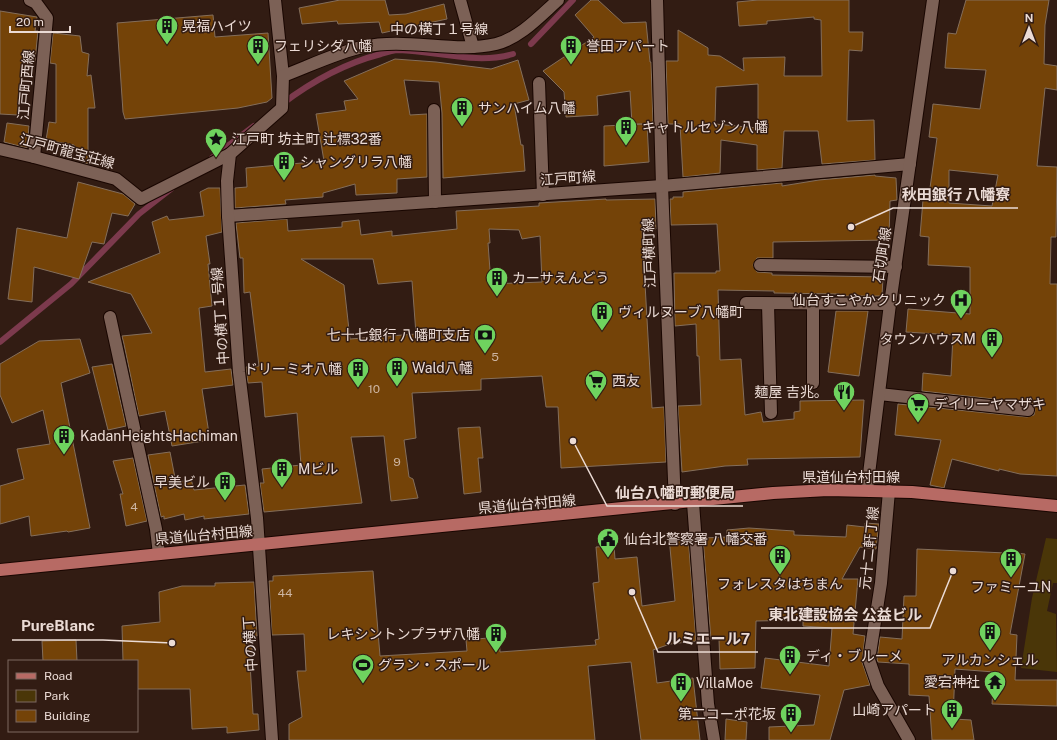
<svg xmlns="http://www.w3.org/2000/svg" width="1057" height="740" viewBox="0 0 1057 740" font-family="'Public Sans','Noto Sans JP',sans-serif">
	<rect width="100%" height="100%" fill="#321c13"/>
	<polygon fill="#4a3608" points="1046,538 1057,539 1057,583 1053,583 1047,611 1056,614 1057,672 1021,668 1032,598"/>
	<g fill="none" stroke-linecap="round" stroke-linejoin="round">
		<g stroke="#7c3a4d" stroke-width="6">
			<polyline points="531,44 573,0"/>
			<path d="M282 104C311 82 346 63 381 54 387 52 393 50 399 50 437 51 477 65 513 54"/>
			<polyline points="212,158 254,126"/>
			<polyline points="0,342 71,284 139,214 171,189"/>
		</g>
	</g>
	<g fill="#744308" stroke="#846e5b" fill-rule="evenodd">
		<polygon points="340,0 385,0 389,15 406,14 444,4 447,19 382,33 379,22 338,24 337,21 302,24 299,8"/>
		<polygon points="591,0 598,0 623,23 646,22 650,62 651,62 653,124 647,124 649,162 604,166 604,126 643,124 632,124 630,91 597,96 598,115 566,117 564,92 543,71 594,37 575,15"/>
		<path d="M758 0H849V32H863L862 51 849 50 847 121 874 120 875 160 822 164 818 131H784L782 168 757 170V145L721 140 720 173 683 177 680 124H668L666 61H678V30L708 48V55L720 56 744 71 743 58 785 57 784 76H822L821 20 814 19V17L767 21V24L739 26 737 2ZM758 84V128L715 124 716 87Z"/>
		<path d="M966 0H1049L1045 25 1044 64 1057 66V90L1045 88 1037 166 1057 167 1056 237H1051L1050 284H1057V476L1020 474 999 469V471L952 459 944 488 930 485 941 440 895 435 898 404 1027 417 1034 415 1035 410 1033 404 1029 403 922 391 923 373 951 376 953 335 906 332 908 309 970 314V267L928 265 929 237 920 236 924 188H930L937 138 929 137 933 104 980 109 986 70 945 68 948 33 956 34ZM949 170 998 175 992 206 949 203Z"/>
		<polygon points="0,11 37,17 35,31 38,31 35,61 28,60 26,72 23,72 18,115 0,114"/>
		<polygon points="213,15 215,37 268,33 272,98 267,102 238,108 125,119 123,112 117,23"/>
		<polygon points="53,33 80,36 82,52 89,54 87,76 91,75 95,108 88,108 88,164 82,162 74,145 46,140 49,122 56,123 56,64 50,63"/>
		<polygon points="395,59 436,62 491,69 518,60 529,100 514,104 521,145 523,145 525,171 443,178 442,113 439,82 404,80 410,115 427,114 427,177 397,179 397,193 356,195 355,184 323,193 323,197 285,200 286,204 235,208 235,188 247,187 246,168 324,161 316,114 346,110 344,101 358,99 344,81"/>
		<polygon points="7,123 29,126 27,148 4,142"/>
		<polygon points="875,175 875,176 896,178 897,200 890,201 889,240 773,242 773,258 757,258 753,265 757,272 772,273 772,275 883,277 882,296 838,296 839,294 774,293 774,291 718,290 720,360 741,359 745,415 761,412 763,422 794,419 794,412 800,411 800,401 864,400 860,457 747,459 748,465 725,466 682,472 678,406 701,405 699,356 697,356 696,324 675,326 674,273 716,273 716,271 720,271 717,224 671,225 670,199 673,199 673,197 683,197 683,192 782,183 782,186 819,180"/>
		<polygon points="78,182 123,194 135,204 128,216 112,213 104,244 92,242 79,279 34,267 32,302 8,299 17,228 67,238"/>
		<polygon points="208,188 220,188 222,232 206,236 210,264 208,264 212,306 199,308 205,372 231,369 233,385 202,389 210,440 172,446 165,411 139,416 124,344 122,336 152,333 131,294 88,282 160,253 152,222 167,216 169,220 204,216 200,192"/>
		<path d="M606 199V200L655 199 656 229 642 230 652 408 664 407 666 462 561 468 558 407H546L542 376 481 379V390L412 393 416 438 404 440 409 477 413 479 418 498 391 501 384 436 351 437 362 503 264 512 260 483H264L262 469 301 465 297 413 265 417 262 382 248 383 246 367 259 366 250 292 244 293 243 258H240L236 223 287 219 288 231 342 227V222L359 220 361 235 392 231V236L457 229 456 211 539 206V203ZM489 229 519 230 522 239 540 236 542 282 491 284 488 243H490ZM301 259H373L378 284 412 281 416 334 350 339 344 285Z"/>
		<polygon points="836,311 868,311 859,376 828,372"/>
		<polygon points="80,339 90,373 61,383 90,528 68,532 67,531 31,536 29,516 0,524 0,486 24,479 17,449 50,444 43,410 12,423 0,395 0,364 39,341"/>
		<polygon points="112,364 126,426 108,430 92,367"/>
		<polygon points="480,427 483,458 478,458 481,492 464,494 458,428"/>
		<polygon points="170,452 176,483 191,479 194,490 245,485 249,514 204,519 204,516 185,520 184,514 164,519 164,516 161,517 148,455"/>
		<polygon points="133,458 147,521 126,526 120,494 123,494 113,461"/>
		<polygon points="865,523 879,524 876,549 860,547 842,579 858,579 853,634 865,636 862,662 870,685 844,690 830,740 769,740 769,727 814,725 820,695 761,688 765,658 829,666 832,628 803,626 803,620 756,621 755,668 720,669 719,639 711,640 703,538 727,537 727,530 749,528 794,531 794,535 846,537 847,525 865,527"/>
		<polygon points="688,535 696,641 670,644 653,650 657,683 693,678 700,740 641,740 631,662 588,666 595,740 289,740 289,724 302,717 297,671 306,671 304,634 272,635 269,581 273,581 273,576 373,571 380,656 467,651 466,640 499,637 500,652 596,645 595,640 599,639 593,583 599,582 596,547 614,546 615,559 637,557 642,606 675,601 669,537"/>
		<polygon points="917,549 1006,553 1006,552 1025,554 1010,634 1017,635 1015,680 1057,680 1057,706 992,704 994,672 955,669 953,719 971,720 974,740 932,740 929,696 909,695 909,664 878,662 877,659 880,637 902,639 904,596 916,596"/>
		<polygon points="254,582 257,636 251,636 253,662 250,663 253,714 258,714 259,730 227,733 227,727 192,729 190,689 137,689 137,661 123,661 122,626 160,622 159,592 182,586 215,586 215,583"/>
		<polygon points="76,640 77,661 43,661 42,641"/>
		<polygon points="726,719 747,722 746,740 725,740"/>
	</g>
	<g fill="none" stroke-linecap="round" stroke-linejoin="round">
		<g stroke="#190601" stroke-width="14">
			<g id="minor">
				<polyline points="30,0 36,3 47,18 34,157"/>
				<polyline points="275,0 283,76"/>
				<polyline points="460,0 473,47"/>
				<polyline points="657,0 662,186 675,504"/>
				<polyline points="539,83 543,195"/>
				<polyline points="434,110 435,202"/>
				<polyline points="0,149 34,157 116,179 141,199 230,154"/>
				<polyline points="228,216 662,186 910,164"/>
				<polyline points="760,265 896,267"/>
				<polyline points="746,303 890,304"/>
				<polyline points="768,304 771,413"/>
				<polyline points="813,305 813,383"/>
				<polyline points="110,317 156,529 159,554"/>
				<polyline points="879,394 1028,410"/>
				<polyline points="867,490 890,304 933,0"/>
				<polyline points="889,491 881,583 869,660 878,686 909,740"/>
				<polyline points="693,503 708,704 714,740"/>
				<path d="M272 740 257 518 239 372 228 216 227 181 230 154 282 108 283 76C307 67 338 52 363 47 407 37 454 54 496 44 520 38 540 16 558 0"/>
			</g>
		</g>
		<g stroke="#190601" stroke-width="14">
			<polyline id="major" points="0,570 773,493 828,490 912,492 1057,506"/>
		</g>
		<use href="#minor" stroke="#7c6156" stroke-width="12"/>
		<use href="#major" stroke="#b76a64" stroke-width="12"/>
	</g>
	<defs>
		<g id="building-pin" transform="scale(1.15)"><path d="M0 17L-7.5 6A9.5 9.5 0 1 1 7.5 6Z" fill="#6fd35f" stroke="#321c13"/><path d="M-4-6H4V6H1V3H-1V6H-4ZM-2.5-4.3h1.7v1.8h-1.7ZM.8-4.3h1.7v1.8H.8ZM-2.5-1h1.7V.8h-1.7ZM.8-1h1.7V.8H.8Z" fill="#111"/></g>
		<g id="sight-pin" transform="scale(1.15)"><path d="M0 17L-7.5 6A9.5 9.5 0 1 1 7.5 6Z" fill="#6fd35f" stroke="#321c13"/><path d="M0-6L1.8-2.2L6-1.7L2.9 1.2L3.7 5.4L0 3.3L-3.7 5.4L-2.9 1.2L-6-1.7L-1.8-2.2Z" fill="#111"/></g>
		<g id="hospital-pin" transform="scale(1.15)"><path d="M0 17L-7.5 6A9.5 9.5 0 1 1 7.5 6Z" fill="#6fd35f" stroke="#321c13"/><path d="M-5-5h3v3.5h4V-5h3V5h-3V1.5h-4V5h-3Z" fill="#111"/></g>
		<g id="bank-pin" transform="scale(1.15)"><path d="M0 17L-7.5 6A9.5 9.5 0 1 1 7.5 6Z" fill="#6fd35f" stroke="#321c13"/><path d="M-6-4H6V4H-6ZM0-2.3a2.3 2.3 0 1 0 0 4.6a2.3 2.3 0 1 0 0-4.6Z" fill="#111"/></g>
		<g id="supermarket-pin" transform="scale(1.15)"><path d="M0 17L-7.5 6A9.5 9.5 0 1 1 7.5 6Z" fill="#6fd35f" stroke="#321c13"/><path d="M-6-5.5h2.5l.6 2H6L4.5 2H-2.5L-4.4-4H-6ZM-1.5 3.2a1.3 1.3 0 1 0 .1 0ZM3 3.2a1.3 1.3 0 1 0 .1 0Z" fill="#111"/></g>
		<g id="restaurant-pin" transform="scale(1.15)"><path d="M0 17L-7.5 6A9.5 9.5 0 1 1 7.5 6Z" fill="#6fd35f" stroke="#321c13"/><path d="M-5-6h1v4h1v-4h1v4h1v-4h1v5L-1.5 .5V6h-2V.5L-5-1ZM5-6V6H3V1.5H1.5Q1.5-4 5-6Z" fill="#111"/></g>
		<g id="civic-pin" transform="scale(1.15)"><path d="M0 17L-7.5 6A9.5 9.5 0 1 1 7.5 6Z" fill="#6fd35f" stroke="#321c13"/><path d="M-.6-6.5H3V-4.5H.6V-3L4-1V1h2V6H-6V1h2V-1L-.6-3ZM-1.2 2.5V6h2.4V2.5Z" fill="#111"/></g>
		<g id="stadium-pin" transform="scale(1.15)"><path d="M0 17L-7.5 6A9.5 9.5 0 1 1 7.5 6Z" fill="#6fd35f" stroke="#321c13"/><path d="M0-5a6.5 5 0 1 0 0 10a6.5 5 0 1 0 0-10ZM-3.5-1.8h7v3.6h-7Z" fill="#111"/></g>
		<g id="temple-pin" transform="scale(1.15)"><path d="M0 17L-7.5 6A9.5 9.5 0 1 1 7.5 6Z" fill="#6fd35f" stroke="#321c13"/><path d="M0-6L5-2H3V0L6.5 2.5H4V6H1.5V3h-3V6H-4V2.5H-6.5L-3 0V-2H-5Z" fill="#111"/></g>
	</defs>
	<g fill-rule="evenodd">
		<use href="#building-pin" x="167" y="26"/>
		<use href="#building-pin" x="258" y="46"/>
		<use href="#building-pin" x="571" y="46"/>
		<use href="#building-pin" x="462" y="108"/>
		<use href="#building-pin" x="626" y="127"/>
		<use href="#sight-pin" x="216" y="139"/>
		<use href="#building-pin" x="284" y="162"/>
		<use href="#building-pin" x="497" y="278"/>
		<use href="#hospital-pin" x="961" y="300"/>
		<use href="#building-pin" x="602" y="312"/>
		<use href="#bank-pin" x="485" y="335"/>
		<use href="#building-pin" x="992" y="339"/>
		<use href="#building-pin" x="397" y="368"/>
		<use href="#building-pin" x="358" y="369"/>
		<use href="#supermarket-pin" x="596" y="381"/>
		<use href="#restaurant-pin" x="844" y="392"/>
		<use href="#supermarket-pin" x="918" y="404"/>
		<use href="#building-pin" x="64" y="436"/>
		<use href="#building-pin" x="282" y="469"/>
		<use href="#building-pin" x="225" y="482"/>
		<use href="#civic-pin" x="608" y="539"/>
		<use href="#building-pin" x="780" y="556"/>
		<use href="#building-pin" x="1011" y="559"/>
		<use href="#building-pin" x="990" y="632"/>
		<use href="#building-pin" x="496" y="634"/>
		<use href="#building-pin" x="790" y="656"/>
		<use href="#stadium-pin" x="363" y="665"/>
		<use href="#temple-pin" x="995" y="682"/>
		<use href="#building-pin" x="681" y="683"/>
		<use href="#building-pin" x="952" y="710"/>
		<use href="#building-pin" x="791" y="714"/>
	</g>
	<g text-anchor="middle" stroke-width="3" stroke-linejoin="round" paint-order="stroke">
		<g font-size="12" fill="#cdb5a2">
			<text x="495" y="361">5</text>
			<text x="374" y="393">10</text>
			<text x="397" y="466">9</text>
			<text x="134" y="511">4</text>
			<text x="285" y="597">44</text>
		</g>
		<g font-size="14" fill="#ebdbd5" stroke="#321c13" text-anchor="start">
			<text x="182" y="31">晃福ハイツ</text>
			<text x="274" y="51">フェリシダ八幡</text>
			<text x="586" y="51">誉田アパート</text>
			<text x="478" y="113">サンハイム八幡</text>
			<text x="642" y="132">キャトルセゾン八幡</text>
			<text x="232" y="144">江戸町 坊主町 辻標32番</text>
			<text x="300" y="167">シャングリラ八幡</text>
			<text x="512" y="283">カーサえんどう</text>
			<text x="946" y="305" text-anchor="end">仙台すこやかクリニック</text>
			<text x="618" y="317">ヴィルヌーブ八幡町</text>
			<text x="470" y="340" text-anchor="end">七十七銀行 八幡町支店</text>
			<text x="976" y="344" text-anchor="end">タウンハウスM</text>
			<text x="412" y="373">Wald八幡</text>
			<text x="342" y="374" text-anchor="end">ドリーミオ八幡</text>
			<text x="612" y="386">西友</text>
			<text x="828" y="397" text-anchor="end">麺屋 吉兆。</text>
			<text x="934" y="409">デイリーヤマザキ</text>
			<text x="80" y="441">KadanHeightsHachiman</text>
			<text x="298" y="474">Mビル</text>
			<text x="210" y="487" text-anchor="end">早美ビル</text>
			<text x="624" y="544">仙台北警察署 八幡交番</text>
			<text x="780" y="589" text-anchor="middle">フォレスタはちまん</text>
			<text x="1011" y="592" text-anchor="middle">ファミーユN</text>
			<text x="480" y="639" text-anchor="end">レキシントンプラザ八幡</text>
			<text x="806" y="661">ディ・ブルーメ</text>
			<text x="990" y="665" text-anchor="middle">アルカンシェル</text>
			<text x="378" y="670">グラン・スポール</text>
			<text x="980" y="687" text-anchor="end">愛宕神社</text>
			<text x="696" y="688">VillaMoe</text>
			<text x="936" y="715" text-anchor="end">山崎アパート</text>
			<text x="776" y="719" text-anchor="end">第二コーポ花坂</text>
		</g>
		<g font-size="14" fill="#ebdbd5" stroke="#321c13">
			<text x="439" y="34">中の横丁１号線</text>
			<text transform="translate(26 85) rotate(-85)" y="5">江戸町西線</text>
			<text transform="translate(67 151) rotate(15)" y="5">江戸町龍宝荘線</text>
			<text transform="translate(568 178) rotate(-4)" y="5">江戸町線</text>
			<text transform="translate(649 253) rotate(-92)" y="5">江戸横町線</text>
			<text transform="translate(882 255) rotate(-82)" y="5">石切町線</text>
			<text transform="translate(220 316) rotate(-94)" y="5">中の横丁１号線</text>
			<text x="851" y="482">県道仙台村田線</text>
			<text transform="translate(527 504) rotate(-5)" y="5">県道仙台村田線</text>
			<text transform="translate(204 535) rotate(-5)" y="5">県道仙台村田線</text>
			<text transform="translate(869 548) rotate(-84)" y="5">元十二軒丁線</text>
			<text transform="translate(250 644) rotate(-94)" y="5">中の横丁</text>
		</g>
	</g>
	<path fill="none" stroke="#ebdbd5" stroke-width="1.5" d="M851 227L893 208H1018M573 441L607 506H743M953 571L930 628H761M172 643L103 640H12M632 592L658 652H758"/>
	<g fill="#ebdbd5" stroke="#321c13" stroke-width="1.5">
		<circle cx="851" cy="227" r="4"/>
		<circle cx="573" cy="441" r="4"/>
		<circle cx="953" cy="571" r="4"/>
		<circle cx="172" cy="643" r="4"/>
		<circle cx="632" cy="592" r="4"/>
	</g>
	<g font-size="15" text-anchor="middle" font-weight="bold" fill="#ebdbd5" stroke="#321c13" stroke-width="3" stroke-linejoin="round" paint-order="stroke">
		<text x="956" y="200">秋田銀行 八幡寮</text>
		<text x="675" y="498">仙台八幡町郵便局</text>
		<text x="845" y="620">東北建設協会 公益ビル</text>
		<text x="58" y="631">PureBlanc</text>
		<text x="708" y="644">ルミエール7</text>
	</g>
	<rect x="8" y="660" width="130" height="72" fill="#321c13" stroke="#7c6861"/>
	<rect x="16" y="673" width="20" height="6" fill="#b76a64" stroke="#7c6861"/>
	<text x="44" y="680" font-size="12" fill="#ebdbd5">Road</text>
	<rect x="16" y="690" width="20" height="12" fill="#4a3608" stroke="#7c6861"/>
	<text x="44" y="700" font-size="12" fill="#ebdbd5">Park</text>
	<rect x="16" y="710" width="20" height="12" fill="#744308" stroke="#7c6861"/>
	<text x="44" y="720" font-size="12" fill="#ebdbd5">Building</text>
	<g transform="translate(1029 28)" stroke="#321c13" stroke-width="3" paint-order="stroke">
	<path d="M0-3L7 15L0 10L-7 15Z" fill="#ebdbd5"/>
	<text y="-6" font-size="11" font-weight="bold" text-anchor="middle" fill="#ebdbd5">N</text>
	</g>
	<path d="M10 26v6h60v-6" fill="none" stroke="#ebdbd5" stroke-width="2"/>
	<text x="16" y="26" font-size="12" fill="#ebdbd5" stroke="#321c13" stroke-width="3" paint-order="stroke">20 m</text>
</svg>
